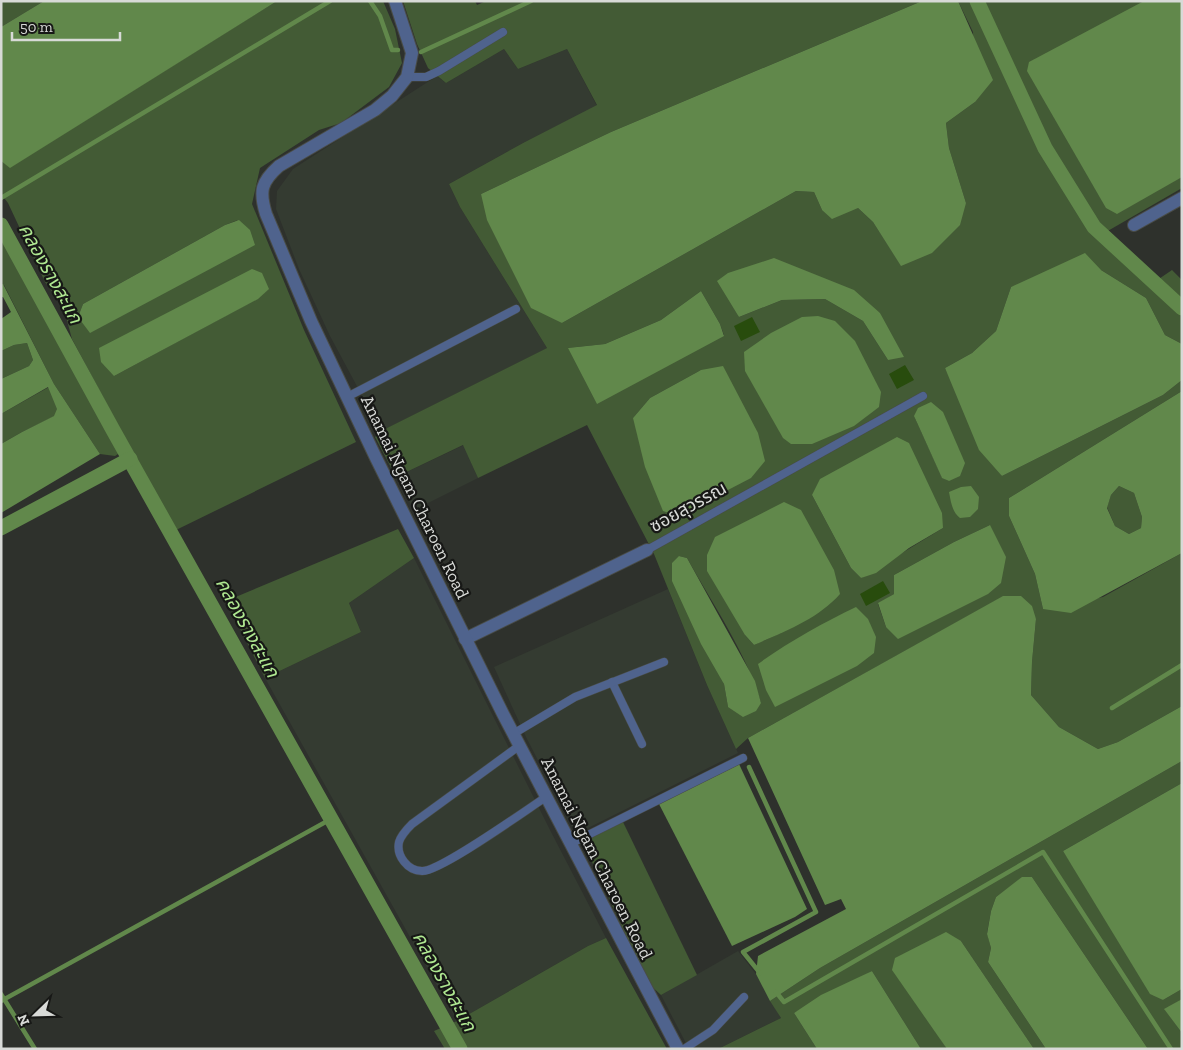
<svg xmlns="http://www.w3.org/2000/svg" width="1183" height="1050" viewBox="0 0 1183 1050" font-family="'Zilla Slab','Noto Sans Thai',serif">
	<rect width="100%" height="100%" fill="#2e312c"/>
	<g fill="#343b31">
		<polygon points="504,49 518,69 567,49 597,106 523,143 449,184 460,207 547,348 381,431 330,336 299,269 276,209 277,191 293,169 437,76 446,83"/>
		<polygon points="464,445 478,478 414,510 396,477"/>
		<polygon points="414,558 550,830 606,938 588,946 457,1021 265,678 361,632 349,603"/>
		<polygon points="668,589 707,685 738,753 576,834 526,737 494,667"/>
		<polygon points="738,951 756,974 781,1018 718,1049 689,1049 661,995"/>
	</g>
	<g fill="#435b35" fill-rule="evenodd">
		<polygon points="1,1 44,1 1,27"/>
		<path d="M277 1H383L395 29 402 63 389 87 341 123 319 130 260 168 252 204 304 330 356 442 176 530 113 430 119 427 72 339 63 306 45 282 8 203 1 194V161L10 167ZM238 220 78 317 83 304 225 225ZM268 289 257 299 114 376Z"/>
		<path d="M403 1H475L477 5 486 1H922L611 132 481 194 562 323 796 191 814 192 822 210 858 208 873 222 901 265 966 203 949 148 946 123 975 102 973 32 958 1H1182V188L1106 232 1115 242 1118 254 1150 285 1172 270 1182 280V344L1165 335 1146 298 1101 270 1011 287 996 331 972 353 945 368 1002 476 1163 395 1182 380V391L1009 498V516L1035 574 1043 609 1103 597 1182 553V706L1118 742 1098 749 1059 727 1031 695 1032 662 1036 619 1020 596 1002 597 748 738 736 749 707 685 654 554 587 425 478 478 463 445 396 477 375 437 381 431 547 348 460 207 449 184 523 143 597 105 567 49 518 69 504 49 446 83 428 68 417 44ZM728 273 880 313 888 360 863 321 825 299 782 300 739 317ZM701 291 720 324 724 335 568 348 605 344 661 320ZM701 370 633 418 650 398ZM914 416 949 481 942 477ZM812 495 943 528 861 578 851 568ZM990 525 886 627 878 604 894 594V575L954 542ZM679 556 687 558C712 603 747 654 761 703L728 707 724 684ZM781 633 754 645 745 635Z"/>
		<polygon points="1,237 119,448 118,454 115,456 100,454 54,384 4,285 1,285"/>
		<polygon points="27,343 33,360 29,366 1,379 1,351 14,345"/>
		<polygon points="49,387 58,409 55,416 22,432 1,444 1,414"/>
		<polygon points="1119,486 1134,493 1142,517 1141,528 1129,534 1115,526 1107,507 1111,495"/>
		<polygon points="398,529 414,558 349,603 361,632 265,678 226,601"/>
		<polygon points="1182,761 1182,783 1063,851 1163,1000 1182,989 1182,999 1165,1010 1182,1033 1182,1049 1148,1049 1032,877 1023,877 996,897 991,911 987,933 991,948 988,962 1046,1049 1034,1049 961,941 937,1033 947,1049 921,1049 872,971 794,1013 817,1049 718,1049 781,1018 770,1001 820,968"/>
		<polygon points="623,822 697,975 661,995 648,983 581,838"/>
		<polygon points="606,938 667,1049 445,1049 434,1031 457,1021 588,946"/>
	</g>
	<g fill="#61884b" fill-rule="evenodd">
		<polygon points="44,1 277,1 10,168 1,161 1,27"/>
		<polygon points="922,1 958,1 993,80 975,102 946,123 949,148 966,203 960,225 932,253 901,266 873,222 858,208 832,219 822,210 814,192 796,191 562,323 531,308 487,220 481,194 611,132"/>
		<polygon points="1144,1 1181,1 1182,3 1182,177 1117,214 1106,208 1027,71 1029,62"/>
		<polygon points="239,220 250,230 255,245 90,333 78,317 83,304 225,225"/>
		<polygon points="1085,253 1101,270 1146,298 1165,335 1182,344 1182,380 1163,395 1002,476 979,450 945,368 972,353 996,331 1011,287"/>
		<polygon points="774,258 854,290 880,313 904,357 888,360 863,321 825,299 782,300 739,317 717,281 728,273"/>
		<polygon points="252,269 262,273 269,289 258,299 114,376 101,362 99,348"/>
		<polygon points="3,284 54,384 100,454 1,513 1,444 22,432 54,416 57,409 48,387 1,414 1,379 29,366 33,360 27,343 14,345 1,351 1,319 11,312 3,297 1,297 1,285"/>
		<polygon points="701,291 720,324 724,336 597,404 568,348 605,344 661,320"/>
		<polygon points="818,316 835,321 855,341 881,392 879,407 854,426 812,444 791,444 783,438 745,371 744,352 771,333 802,317"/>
		<polygon points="723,366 758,433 765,461 751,478 678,516 663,511 645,467 633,418 650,398 701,370"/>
		<path d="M1182 391V553L1071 613 1043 609 1035 574 1009 516V498ZM1119 486 1134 493 1142 517 1141 528 1129 534 1115 526 1107 508 1111 495Z"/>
		<polygon points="931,402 943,412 965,463 960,476 949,481 942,478 914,416 918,408"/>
		<polygon points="897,437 909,443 942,513 943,528 909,548 876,573 861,578 851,568 812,495 820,479"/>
		<path d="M971 486 979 497 978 509 970 517 960 518C952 512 951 502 949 492L961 487Z"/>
		<path d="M784 502 801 510 834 570 840 594C818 619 784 632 754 645L745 635 707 571V555L715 537Z"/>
		<polygon points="990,525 1006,557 1001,583 988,594 898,639 886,627 878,603 894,594 894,575 954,542"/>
		<polygon points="679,556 687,558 755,681 761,703 756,711 743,717 728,707 724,684 701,644 672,581 672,563"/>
		<polygon points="1003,596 1021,596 1032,606 1036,619 1032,662 1031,695 1059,727 1098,749 1118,742 1182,706 1182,761 820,968 770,1001 756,974 758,956 846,909 841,899 825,905 748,738"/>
		<path d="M856 607 868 619 876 637 874 653 857 666 775 707 766 690 758 664C788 642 823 623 856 607Z"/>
		<polygon points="739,764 807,909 795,917 732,946 659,804"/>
		<polygon points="1182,783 1182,989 1163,1000 1150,994 1063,851"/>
		<polygon points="1022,877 1032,877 1148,1049 1046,1049 988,962 991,948 987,934 991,911 996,897"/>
		<polygon points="946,932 961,941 1034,1049 947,1049 892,970 895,958"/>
		<polygon points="872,971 921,1049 817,1049 794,1013 821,995"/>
		<polygon points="1182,999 1182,1033 1164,1009"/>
	</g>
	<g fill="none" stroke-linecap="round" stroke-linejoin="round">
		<g stroke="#61884b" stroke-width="4.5">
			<polyline points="370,1 380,16 392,50 398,50"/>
			<polyline points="421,52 531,1"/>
			<polyline points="1,198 330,1"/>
			<polyline points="1112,708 1182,665"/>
			<polyline points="749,767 816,912 743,952 760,973"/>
			<polyline points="776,992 784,1002 1043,852 1171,1049"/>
			<polyline points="1,994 35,1049"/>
			<polyline points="1,1001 331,819"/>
		</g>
		<g stroke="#61884b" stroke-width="15">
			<polyline points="977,1 1045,148 1094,227 1182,308"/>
			<polyline points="1,225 113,430 460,1049"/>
			<polyline points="1,528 130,459"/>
		</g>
	</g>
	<g fill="#284c0d">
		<polygon points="752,317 760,332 741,341 734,326"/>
		<polygon points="905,365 914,380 897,389 889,374"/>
		<polygon points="883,581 890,593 866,606 860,594"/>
	</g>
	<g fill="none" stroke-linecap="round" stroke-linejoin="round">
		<g stroke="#494c47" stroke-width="9">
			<g id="service">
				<polyline points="407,77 426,77 439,71 503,32"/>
				<polyline points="347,397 516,309"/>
				<polyline points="647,550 923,396"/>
				<polyline points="612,682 642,744"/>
				<polyline points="513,734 575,697 664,662"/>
				<path d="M519 746 412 824C407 829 401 835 399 842 396 856 408 871 422 871 440 872 526 810 546 797"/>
				<polyline points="570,844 743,758"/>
				<polyline points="684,1049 713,1030 744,997"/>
			</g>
		</g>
		<g stroke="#494c47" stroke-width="14">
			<g id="minor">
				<polyline points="1134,225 1182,198"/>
				<polyline points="465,639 647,550"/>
			</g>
		</g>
		<g stroke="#494c47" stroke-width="14">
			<path id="tertiary" d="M395 1 412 53 407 77 392 96 375 110 279 166C261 182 259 191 266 214L311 321 376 458 503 714 678 1049"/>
		</g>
		<use href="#service" stroke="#4f638d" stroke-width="8"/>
		<use href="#minor" stroke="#4f638d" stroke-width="12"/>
		<use href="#tertiary" stroke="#4f638d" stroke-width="12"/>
	</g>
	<g text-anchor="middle" stroke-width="4.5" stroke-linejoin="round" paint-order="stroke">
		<g font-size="18" fill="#d8dad7" stroke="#171816">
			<text transform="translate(415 497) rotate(64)" y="6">Anamai Ngam Charoen Road</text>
			<text transform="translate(688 507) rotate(-29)" y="6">ซอยสุวรรณ</text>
			<text transform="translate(597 858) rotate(63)" y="6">Anamai Ngam Charoen Road</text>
		</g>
		<g font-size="19" font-style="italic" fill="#afe891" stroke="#171816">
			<text transform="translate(51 273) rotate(61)" y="7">คลองรางสะแก</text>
			<text transform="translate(248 627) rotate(61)" y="7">คลองรางสะแก</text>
			<text transform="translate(445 981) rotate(61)" y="7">คลองรางสะแก</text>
		</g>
	</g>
	<rect width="1183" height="1050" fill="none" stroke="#d8dad7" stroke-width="5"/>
	<g transform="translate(35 1015) rotate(247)" stroke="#171816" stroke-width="4" paint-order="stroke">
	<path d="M0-4L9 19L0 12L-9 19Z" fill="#d8dad7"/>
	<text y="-8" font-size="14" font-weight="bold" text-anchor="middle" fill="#d8dad7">N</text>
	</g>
	<path d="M12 32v8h108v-8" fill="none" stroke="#d8dad7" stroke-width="2.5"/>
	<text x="20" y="32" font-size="15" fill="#d8dad7" stroke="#171816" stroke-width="4" paint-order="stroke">50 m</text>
</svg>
